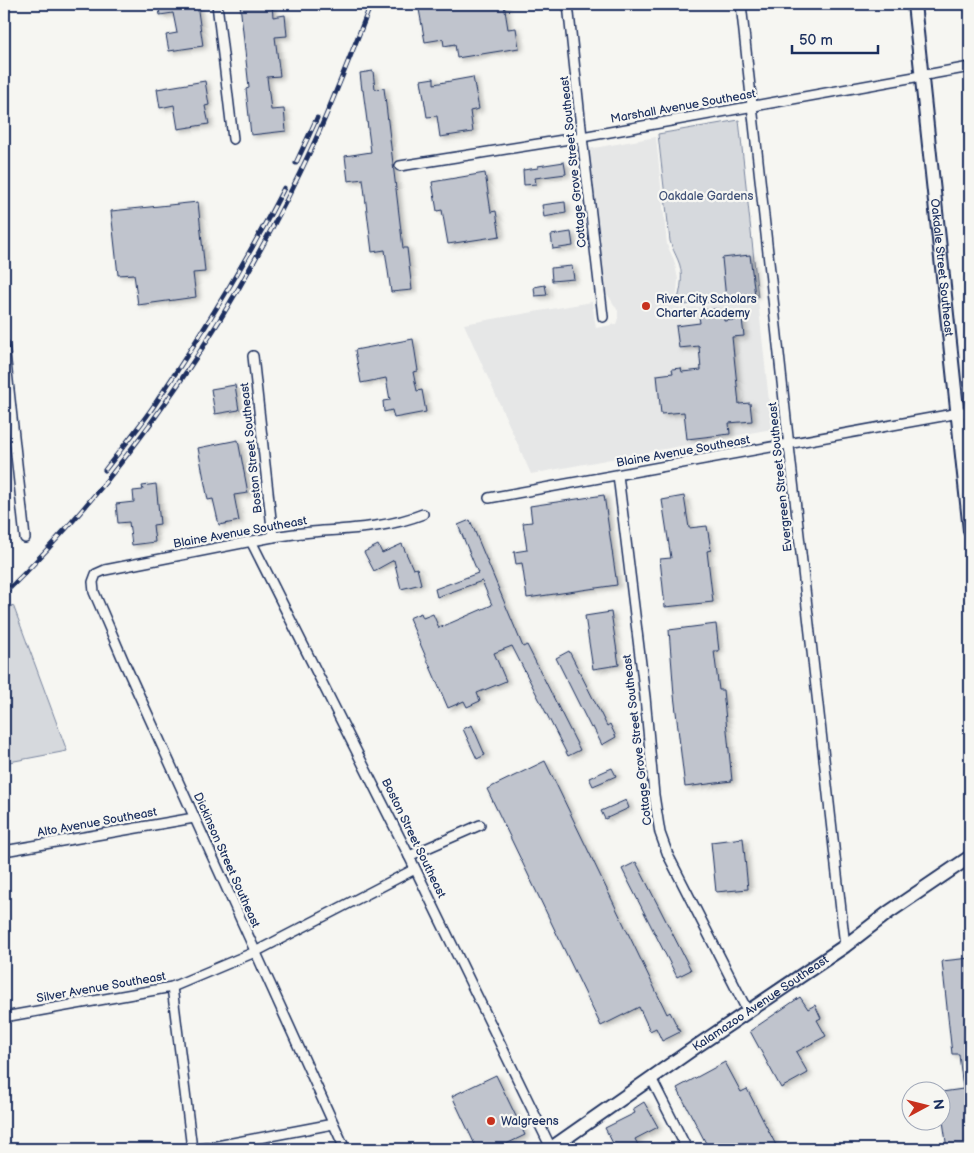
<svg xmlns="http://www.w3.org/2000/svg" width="974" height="1153" viewBox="0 0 974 1153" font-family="'Balsamiq Sans',sans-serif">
	<defs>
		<filter id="shadow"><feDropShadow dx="3.5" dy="2" stdDeviation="2.5" flood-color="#0004"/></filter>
	</defs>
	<rect width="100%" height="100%" fill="#f6f6f2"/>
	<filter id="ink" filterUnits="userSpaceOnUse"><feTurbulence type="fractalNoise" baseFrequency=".02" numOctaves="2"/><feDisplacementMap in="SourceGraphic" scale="10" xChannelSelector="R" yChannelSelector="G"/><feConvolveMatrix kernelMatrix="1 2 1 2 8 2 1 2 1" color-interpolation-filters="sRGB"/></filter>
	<g filter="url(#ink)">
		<polygon fill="#e6e7e7" points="656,137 667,245 674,260 678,279 677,294 673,305 683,308 758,300 772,429 531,474 464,324 592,302 596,328 616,324 618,318 618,311 603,287 588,149"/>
		<g fill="#d6d9dd" stroke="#78849e">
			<path d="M739 120 758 297 684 305 677 303C681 289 684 273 678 260 675 253 672 248 670 241L658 134Z"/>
			<polygon points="13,605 67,751 4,763 4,614"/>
		</g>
		<g fill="#c0c4cd" stroke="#1b2f5e" filter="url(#shadow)">
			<polygon points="158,4 197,4 203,46 169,51 166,35 177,33 173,13 160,15"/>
			<polygon points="240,4 272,4 273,17 285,15 287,36 275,37 280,76 267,77 271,110 284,109 286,131 251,135 246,89 249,88"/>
			<polygon points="418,4 504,4 508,29 516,28 519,48 457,58 455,44 444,46 443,39 425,42"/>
			<polygon points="373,71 375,89 384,88 403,248 407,248 412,290 391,292 385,250 372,252 363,179 348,181 345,156 371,152 363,90 362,90 360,73"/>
			<polygon points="473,77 479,109 470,111 473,132 440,137 437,116 427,117 421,80 434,78 434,84"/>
			<polygon points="205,81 209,105 205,106 209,124 178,129 174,105 160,108 157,89"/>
			<polygon points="564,162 566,174 535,178 536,184 524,185 523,170 538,168 538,166"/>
			<polygon points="485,173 491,212 496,211 500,236 448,244 442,210 437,211 432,182"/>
			<polygon points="198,202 205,272 193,273 196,297 138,305 134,274 118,275 111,211"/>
			<polygon points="565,202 566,213 544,217 542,205"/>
			<polygon points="571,232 573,246 553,249 551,235"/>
			<polygon points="750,255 755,296 726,299 722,258"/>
			<polygon points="572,266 574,279 552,281 551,268"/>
			<polygon points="545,285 547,295 535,296 534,287"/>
			<polygon points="717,309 723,314 724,321 742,319 744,336 732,337 739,404 750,403 752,421 729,423 730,434 687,439 684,412 661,414 657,375 673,373 672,369 681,368 682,372 701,370 699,346 679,348 676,326 700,323 699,316 704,310"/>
			<polygon points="413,339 418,371 413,372 417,391 422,390 426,412 394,418 392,410 384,412 383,401 390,400 386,378 361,383 355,350"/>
			<polygon points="235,385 239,410 215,414 211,389"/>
			<polygon points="238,440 248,493 234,495 239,521 219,525 213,499 208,500 198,448"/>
			<polygon points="156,484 160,524 153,525 155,542 132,545 129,522 118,523 116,504 134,502 133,491 143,490 142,486"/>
			<polygon points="604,495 617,585 527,598 522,563 516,564 514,552 527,550 523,523 532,522 530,506"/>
			<polygon points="684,496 689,528 707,526 711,550 707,551 713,602 665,607 660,559 671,558 662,500"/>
			<polygon points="470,520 523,647 527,645 580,750 568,756 512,646 494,653 506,681 477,693 480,701 467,707 464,701 448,708 409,618 421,613 423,618 433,614 439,628 492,605 482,581 437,597 435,589 478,573 458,525"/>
			<polygon points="402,544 413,569 417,568 421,584 401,589 394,560 374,571 364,552 378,545 382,553"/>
			<polygon points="611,612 619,665 593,669 585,616"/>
			<polygon points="716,624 719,651 714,651 719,690 723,690 732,781 685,787 674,695 669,630"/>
			<polygon points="569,651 607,726 610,724 616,737 602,745 593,727 591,728 556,658"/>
			<polygon points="472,725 485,755 477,759 463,729"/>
			<polygon points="545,761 667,1014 670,1012 680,1032 662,1041 656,1028 650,1031 639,1007 601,1026 487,789"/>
			<polygon points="612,768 616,776 593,786 589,778"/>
			<polygon points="626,800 629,808 605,819 601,811"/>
			<polygon points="743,838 748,889 716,892 711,842"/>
			<polygon points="636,862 691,970 677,977 622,869"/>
			<polygon points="970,958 970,1149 947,1149 942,1114 942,1092 963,1089 959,1054 952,1054 942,961"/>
			<polygon points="800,997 808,1009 815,1005 821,1018 817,1020 826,1036 796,1052 808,1073 781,1088 750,1031"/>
			<polygon points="725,1062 741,1092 747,1089 778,1149 709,1149 677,1088"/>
			<polygon points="496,1075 525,1135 496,1149 477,1149 452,1096"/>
			<polygon points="644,1102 658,1127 635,1139 640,1149 616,1149 605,1128 635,1113 633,1109"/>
		</g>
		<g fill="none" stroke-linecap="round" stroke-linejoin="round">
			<g stroke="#1b2f5e" stroke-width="12">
				<g id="street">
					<polyline points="217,4 233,139"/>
					<polyline points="568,4 582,137 603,317"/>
					<polyline points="741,4 787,428 845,946"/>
					<polyline points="400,166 582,137 970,67"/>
					<polyline points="4,344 25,538"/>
					<polyline points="253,356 273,537"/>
					<polyline points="618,475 645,697 654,795 660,833 668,855 748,1012"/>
					<polyline points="489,498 970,411"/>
					<polyline points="251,541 409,856 551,1148"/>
					<polyline points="4,851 194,818"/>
					<polyline points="409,856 480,825"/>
					<polyline points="172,987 192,1149"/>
					<polyline points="4,1017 172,987 255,952 415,869"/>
					<polyline points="651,1078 687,1149"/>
					<polyline points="201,1149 333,1124"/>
					<path d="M345 1149 124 662 94 592 93 582 96 574 105 570 273 537C286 535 299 533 312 532 349 529 388 528 423 514"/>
				</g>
			</g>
			<g stroke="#1b2f5e" stroke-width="16">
				<g id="secondary">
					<path id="s1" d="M914 4 970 531"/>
					<path id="s2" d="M550 1149 697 1046 845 946 889 912 970 857"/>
				</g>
			</g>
			<use href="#street" stroke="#f6f6f2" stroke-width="9"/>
			<use href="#secondary" stroke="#f6f6f2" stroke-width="12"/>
			<g stroke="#1b2f5e" stroke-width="5">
				<g id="rail">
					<polyline points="296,163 317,118"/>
					<path d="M105 470C121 449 138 429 153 407 201 336 245 264 284 188"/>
					<path d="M4 594C135 465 238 308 315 141 335 96 353 49 371 4"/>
				</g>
			</g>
			<use href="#rail" stroke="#f6f6f2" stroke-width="3" stroke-dasharray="9" stroke-linecap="butt"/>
		</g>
	</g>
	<g fill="#c8321e" stroke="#f6f6f2" stroke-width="2">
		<circle cx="646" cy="306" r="5"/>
		<circle cx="491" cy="1121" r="5"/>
	</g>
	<g text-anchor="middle" stroke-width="4.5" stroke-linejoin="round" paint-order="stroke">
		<g font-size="12" fill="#1b2f5e" stroke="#f6f6f2">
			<text transform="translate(683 106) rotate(-10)" y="4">Marshall Avenue Southeast</text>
			<text transform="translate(573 162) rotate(-96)" y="4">Cottage Grove Street Southeast</text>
			<text dy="4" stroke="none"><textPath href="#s1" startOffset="265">Oakdale Street Southeast</textPath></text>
			<text transform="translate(251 448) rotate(-96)" y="4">Boston Street Southeast</text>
			<text transform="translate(683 451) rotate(-10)" y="4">Blaine Avenue Southeast</text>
			<text transform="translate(780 477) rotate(-96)" y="4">Evergreen Street Southeast</text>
			<text transform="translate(240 532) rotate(-10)" y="4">Blaine Avenue Southeast</text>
			<text transform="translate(637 740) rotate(-97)" y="4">Cottage Grove Street Southeast</text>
			<text transform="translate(97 822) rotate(-10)" y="4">Alto Avenue Southeast</text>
			<text transform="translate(414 838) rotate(64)" y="4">Boston Street Southeast</text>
			<text transform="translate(227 860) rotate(66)" y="4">Dickinson Street Southeast</text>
			<text transform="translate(101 987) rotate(-10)" y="4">Silver Avenue Southeast</text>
			<text dy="4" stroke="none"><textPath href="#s2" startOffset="256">Kalamazoo Avenue Southeast</textPath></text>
		</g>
		<g font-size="12" fill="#405177" stroke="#f6f6f2">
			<text x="706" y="200">Oakdale Gardens</text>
		</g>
		<g font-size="12" fill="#1b2f5e" stroke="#f6f6f2" text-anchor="start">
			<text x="656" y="303">River City Scholars<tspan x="656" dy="14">Charter Academy</tspan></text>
			<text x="501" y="1125">Walgreens</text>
		</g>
	</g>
	<rect width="974" height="1153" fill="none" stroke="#f6f6f2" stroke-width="20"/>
	<rect x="10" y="10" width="954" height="1133" fill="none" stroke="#1b2f5e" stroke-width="2" filter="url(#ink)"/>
	<g transform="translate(926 1106) rotate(83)"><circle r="24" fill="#f6f6f2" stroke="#9ea6b7"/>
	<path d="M0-4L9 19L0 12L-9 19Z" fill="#c8321e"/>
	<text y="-8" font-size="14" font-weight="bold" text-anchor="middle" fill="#1b2f5e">N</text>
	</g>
	<path d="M792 45v8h86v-8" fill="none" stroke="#1b2f5e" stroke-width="2.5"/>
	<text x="799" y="45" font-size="15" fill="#1b2f5e" stroke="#f6f6f2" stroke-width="4" paint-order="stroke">50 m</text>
</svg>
